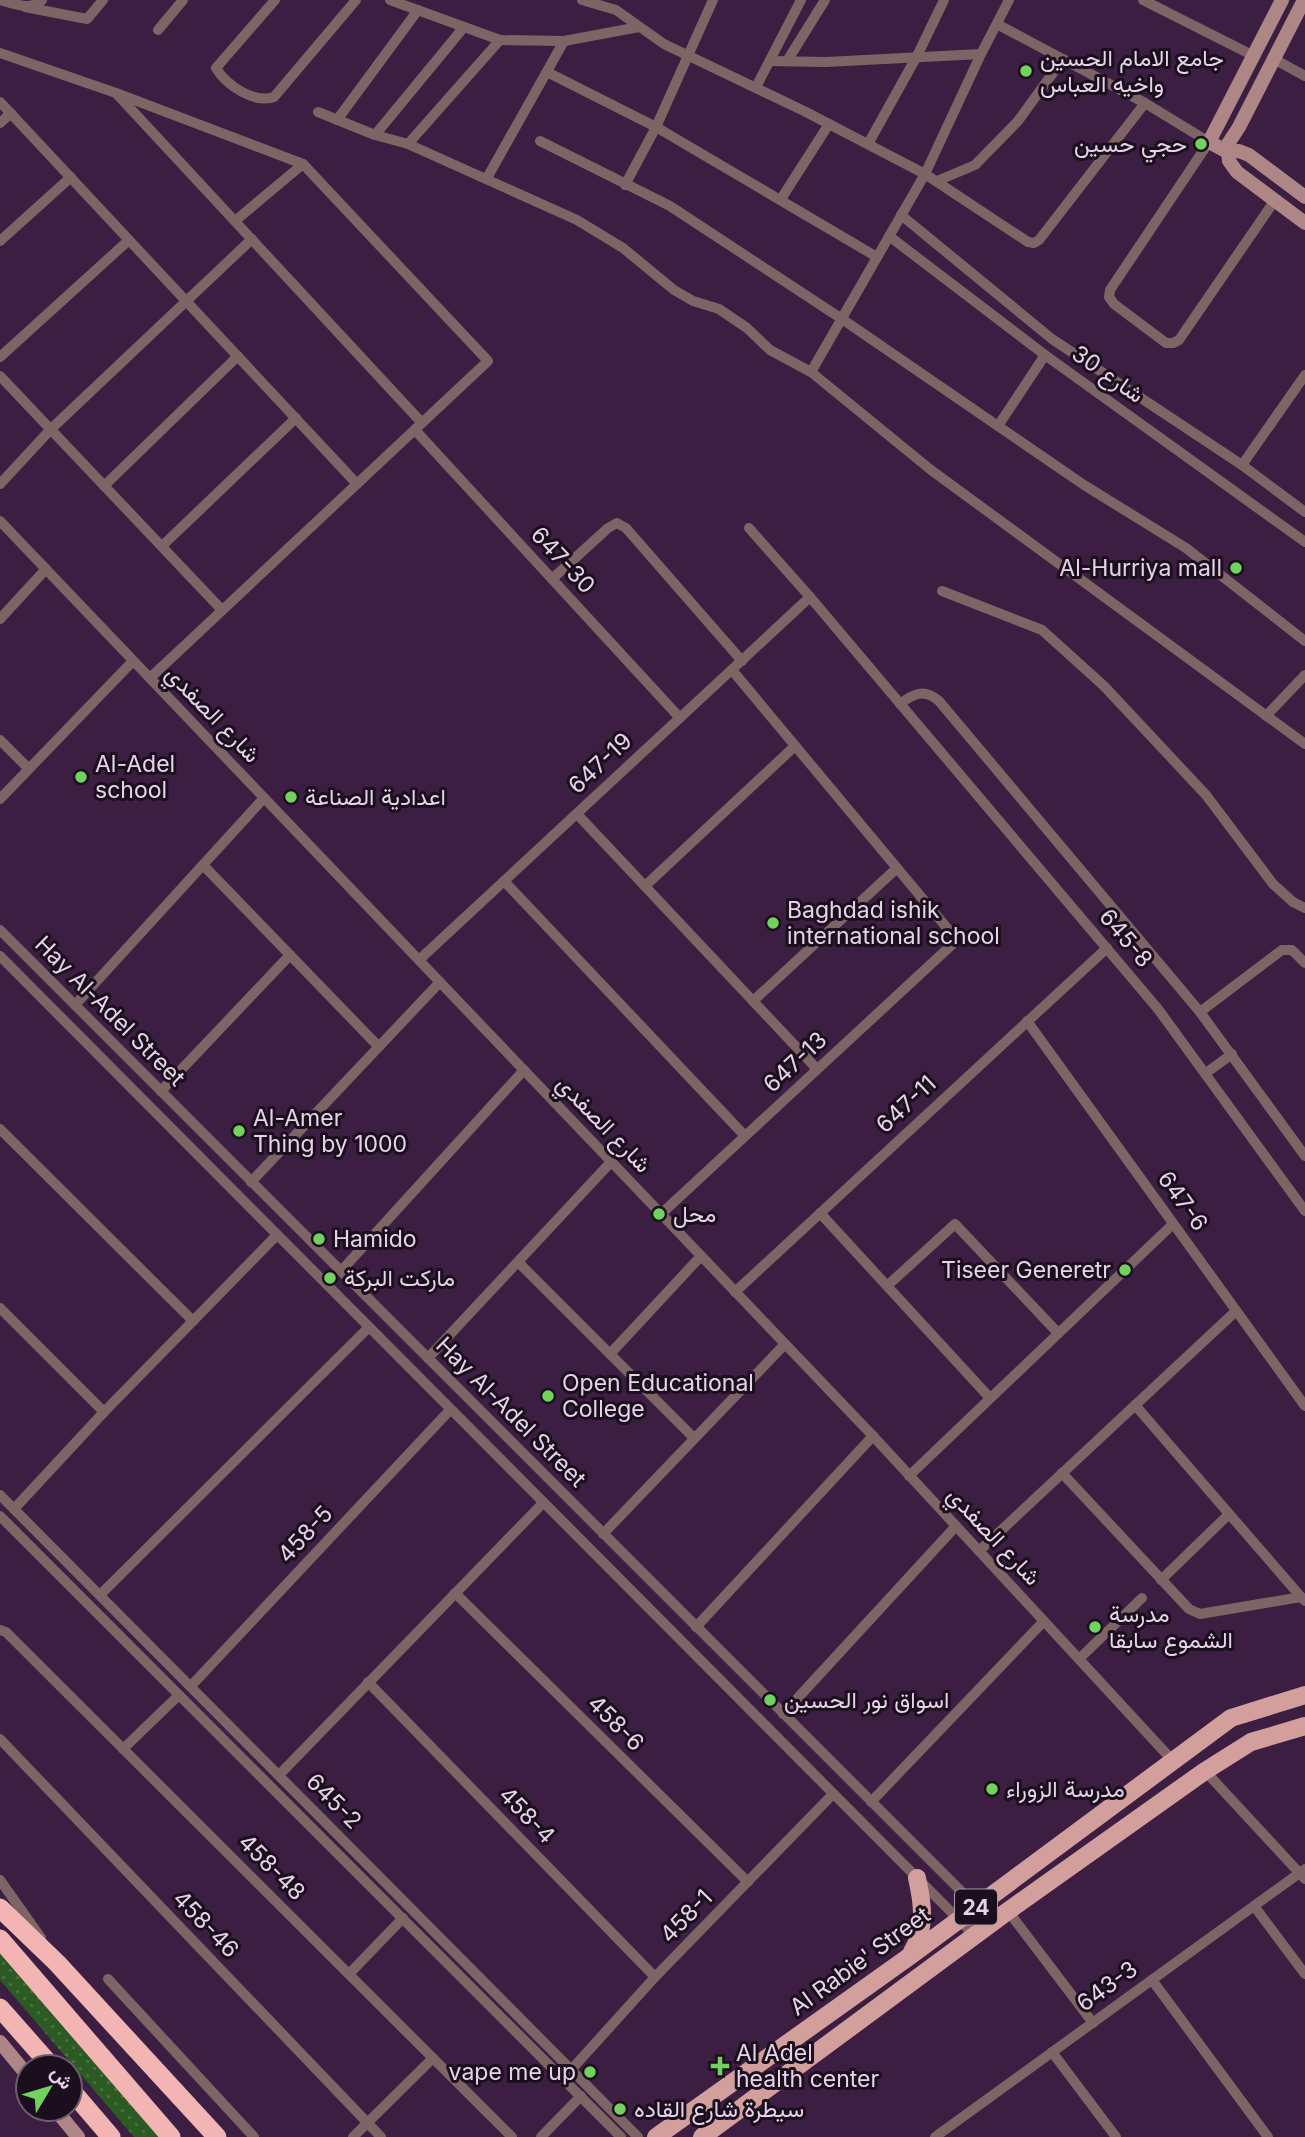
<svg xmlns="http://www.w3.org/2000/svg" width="1305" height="2137" viewBox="0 0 1305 2137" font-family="Inter,Vazirmatn,sans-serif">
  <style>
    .grass { fill: url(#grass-dots) }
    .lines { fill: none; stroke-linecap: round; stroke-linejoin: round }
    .street { stroke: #7e6565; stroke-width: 10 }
    .secondary { stroke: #ae8685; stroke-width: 14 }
    .primary { stroke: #d29f9d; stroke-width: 18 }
    .highway { stroke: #f3b5b4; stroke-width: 19 }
    .poi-dot { fill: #71d35e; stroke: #1b0e1d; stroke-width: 2.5 }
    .labels { text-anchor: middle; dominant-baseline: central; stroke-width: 6; stroke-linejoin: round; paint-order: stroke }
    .shield { fill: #1b0e1d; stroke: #a998ac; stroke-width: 2 }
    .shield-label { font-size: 21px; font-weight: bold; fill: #e6d3e9 }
    .poi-label { font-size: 23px; fill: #e6d3e9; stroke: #1b0e1d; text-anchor: start }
    .street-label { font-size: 23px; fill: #e6d3e9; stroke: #1b0e1d }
  </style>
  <defs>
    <pattern id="grass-dots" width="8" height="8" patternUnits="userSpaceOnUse" patternTransform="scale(1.75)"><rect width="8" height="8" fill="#2c5a23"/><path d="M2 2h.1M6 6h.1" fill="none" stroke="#4b7143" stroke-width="1.8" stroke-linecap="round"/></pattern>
  </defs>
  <rect width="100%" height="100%" fill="#3b1e41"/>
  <path class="grass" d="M0,1948L164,2137H134L0,1980Z"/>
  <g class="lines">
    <g class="street">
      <path d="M0,0C15,4 30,11 42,0"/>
      <path d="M275,0L216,68C226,85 254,104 274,97L356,0"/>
      <path d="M390,0L500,40L564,41L639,27"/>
      <path d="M582,0L616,10L664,44L804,111L925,174L1028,242L1034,243L1039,240L1145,103"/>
      <path d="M1143,0L1254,56"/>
      <path d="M25,7L87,19L103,0"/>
      <path d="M997,24L1145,103L1209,142L1110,290L1109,297L1114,304L1166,343H1173L1179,340L1275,200"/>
      <path d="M158,30L183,0"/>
      <path d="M0,53L116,93L303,164"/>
      <path d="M1274,59L1305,76"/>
      <path d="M771,61L826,62L981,54"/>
      <path d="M787,61L825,0"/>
      <path d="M547,72L656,127L877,257"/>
      <path d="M756,87L801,0"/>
      <path d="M116,93L422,423"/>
      <path d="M0,102L357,484"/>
      <path d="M318,112L375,135L408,144L577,220L623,248L674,290L693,301L719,309L747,328L770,350L811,372L931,470L1305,744"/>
      <path d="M337,120L418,10"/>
      <path d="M0,123L11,113"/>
      <path d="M375,135L464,27"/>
      <path d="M540,141L670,206L842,319L1084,485L1186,548L1305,641"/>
      <path d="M408,144L500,40"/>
      <path d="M868,144L917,56L944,0"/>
      <path d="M487,178L564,41"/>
      <path d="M937,181L975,165L1018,121L1063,59"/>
      <path d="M625,185L656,127L713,0"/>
      <path d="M781,199L829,124"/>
      <path d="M901,215L1052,339L1242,465L1305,512"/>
      <path d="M889,236L1045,355L1305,542"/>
      <path d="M0,241L71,177"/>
      <path d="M0,357L129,240"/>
      <path d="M811,372L925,174L981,54L1009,0"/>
      <path d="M0,376L222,610"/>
      <path d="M998,426L1045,355"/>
      <path d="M415,430L680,718"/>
      <path d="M1242,465L1305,375"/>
      <path d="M0,484L51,429L252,239"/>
      <path d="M104,486L238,356"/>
      <path d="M0,521L873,1436L1173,1761"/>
      <path d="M749,528L810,597L1158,1009L1305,1211"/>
      <path d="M162,546L296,418"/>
      <path d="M552,579L608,528L617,523L626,528L742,661"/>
      <path d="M942,591L1042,630L1104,686L1206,795L1273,884L1293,902L1305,908"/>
      <path d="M0,619L46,569"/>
      <path d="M150,678L488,361L303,164L235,221"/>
      <path d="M900,704C913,694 924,688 939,701L1200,1012L1305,1156"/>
      <path d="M1266,716L1305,675"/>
      <path d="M0,740L29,769"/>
      <path d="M0,799L133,661"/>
      <path d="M577,814L817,1069"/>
      <path d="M203,865L379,1047"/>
      <path d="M504,881L745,1136"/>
      <path d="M645,886L795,746"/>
      <path d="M0,930L993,1923"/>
      <path d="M0,956L975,1936"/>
      <path d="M419,960L810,597"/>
      <path d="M753,1001L897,868"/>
      <path d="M75,1005L264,798"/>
      <path d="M1200,1012L1282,950H1292L1305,963"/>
      <path d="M1027,1021L1305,1406"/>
      <path d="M1206,1073L1232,1054"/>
      <path d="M161,1091L290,955"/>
      <path d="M0,1129L193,1321"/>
      <path d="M251,1182L440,982"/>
      <path d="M820,1213L990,1398"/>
      <path d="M661,1214L957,940L732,670"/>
      <path d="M518,1262L694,1438"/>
      <path d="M341,1271L524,1070"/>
      <path d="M887,1286L955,1224L1058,1333"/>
      <path d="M735,1292L1107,948"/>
      <path d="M0,1308L104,1412"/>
      <path d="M610,1354L701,1256"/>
      <path d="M428,1358L611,1162"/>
      <path d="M1135,1405L1301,1597"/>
      <path d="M1062,1473L1189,1609L1200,1614L1301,1597L1305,1601"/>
      <path d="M909,1476L1173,1224"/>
      <path d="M0,1495L638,2137"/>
      <path d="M14,1509L104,1412L276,1236"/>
      <path d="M0,1516L621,2137"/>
      <path d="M603,1534L785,1344"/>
      <path d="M979,1551L1236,1311"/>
      <path d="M1161,1580L1229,1514"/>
      <path d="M455,1593L748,1882"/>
      <path d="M100,1595L368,1328"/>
      <path d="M696,1627L873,1436"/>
      <path d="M0,1630L6,1632L512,2137"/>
      <path d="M1079,1659L1142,1598"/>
      <path d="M368,1682L655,1977"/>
      <path d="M191,1686L450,1410"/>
      <path d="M783,1714L956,1526"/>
      <path d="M0,1739L381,2137"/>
      <path d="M123,1749L179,1695"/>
      <path d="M1205,1771L1305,1879"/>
      <path d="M279,1775L543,1503"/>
      <path d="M871,1802L1044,1621"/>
      <path d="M0,1880L41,1938"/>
      <path d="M1254,1906L1305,1974"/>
      <path d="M1008,1911L1093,2023"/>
      <path d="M349,1974L403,1918"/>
      <path d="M108,1979L254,2137"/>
      <path d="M1152,1980L1268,2137"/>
      <path d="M1052,2052L1116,2137"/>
      <path d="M571,2070L655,1977L833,1794"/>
      <path d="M353,2137L433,2058"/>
      <path d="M541,2137L581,2096"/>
      <path d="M935,2137L1305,1869"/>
    </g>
    <g class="secondary">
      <path d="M1282,0L1209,142L1228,152L1239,151L1249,155L1305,197"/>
      <path d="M1224,150L1239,127L1304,0"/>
      <path d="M1228,152L1229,161L1237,172L1305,223"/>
      <path d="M0,2042L28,2076"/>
      <path d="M55,2109L78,2137"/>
    </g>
    <g class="primary">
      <path d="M912,1952C926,1929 923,1904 917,1878"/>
      <path d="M656,2137L910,1956L1231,1718L1305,1695"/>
      <path d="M702,2137L1008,1911L1205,1771L1251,1742L1305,1726"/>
    </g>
    <g class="highway">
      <path d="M0,1908L57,1963L217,2137"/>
      <path d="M0,1939L171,2137"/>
      <path d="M0,2008L52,2067"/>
      <path d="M70,2089L111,2137"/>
    </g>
  </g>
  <g class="poi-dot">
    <circle cx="1026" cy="71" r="7"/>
    <circle cx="1201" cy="144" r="7"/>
    <circle cx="1236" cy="568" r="7"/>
    <circle cx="81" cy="777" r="7"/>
    <circle cx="291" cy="797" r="7"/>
    <circle cx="773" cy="923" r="7"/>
    <circle cx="239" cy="1131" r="7"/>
    <circle cx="659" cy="1214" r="7"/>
    <circle cx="319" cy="1239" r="7"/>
    <circle cx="1125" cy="1270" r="7"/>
    <circle cx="330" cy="1278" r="7"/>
    <circle cx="548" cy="1396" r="7"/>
    <circle cx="1095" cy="1627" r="7"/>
    <circle cx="770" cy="1700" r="7"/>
    <circle cx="992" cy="1789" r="7"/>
    <path d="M716.5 2055.5h7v7h7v7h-7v7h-7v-7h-7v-7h7z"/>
    <circle cx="590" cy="2072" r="7"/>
    <circle cx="620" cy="2109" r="7"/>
  </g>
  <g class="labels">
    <rect class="shield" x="955" y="1889.5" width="42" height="35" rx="5"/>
    <g class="shield-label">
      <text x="976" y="1907">24</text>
    </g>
    <g class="poi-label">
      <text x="1040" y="58">جامع الامام الحسين<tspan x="1040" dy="26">واخيه العباس</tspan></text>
      <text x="1187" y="144" text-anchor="end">حجي حسين</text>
      <text x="1222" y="568" text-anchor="end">Al-Hurriya mall</text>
      <text x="95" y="764">Al-Adel<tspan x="95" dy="26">school</tspan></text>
      <text x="305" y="797">اعدادية الصناعة</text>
      <text x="787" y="910">Baghdad ishik<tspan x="787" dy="26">international school</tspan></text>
      <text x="253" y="1118">Al-Amer<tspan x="253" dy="26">Thing by 1000</tspan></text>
      <text x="673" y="1214">محل</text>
      <text x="333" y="1239">Hamido</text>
      <text x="1111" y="1270" text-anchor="end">Tiseer Generetr</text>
      <text x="344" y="1278">ماركت البركة</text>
      <text x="562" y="1383">Open Educational<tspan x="562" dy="26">College</tspan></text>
      <text x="1109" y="1614">مدرسة<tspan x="1109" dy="26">الشموع سابقا</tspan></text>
      <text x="784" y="1700">اسواق نور الحسين</text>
      <text x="1006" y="1789">مدرسة الزوراء</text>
      <text x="736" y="2053">Al Adel<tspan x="736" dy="26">health center</tspan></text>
      <text x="576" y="2072" text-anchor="end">vape me up</text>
      <text x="634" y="2109">سيطرة شارع القاده</text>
    </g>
    <g class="street-label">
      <text transform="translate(1108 374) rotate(35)">شارع 30</text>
      <text transform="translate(563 560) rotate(47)">647-30</text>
      <text transform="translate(213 714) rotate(46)">شارع الصفدي</text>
      <text transform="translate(600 763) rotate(-43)">647-19</text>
      <text transform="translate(1126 938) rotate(50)">645-8</text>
      <text transform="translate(110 1011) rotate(45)">Hay Al-Adel Street</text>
      <text transform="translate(795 1062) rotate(-43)">647-13</text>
      <text transform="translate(906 1104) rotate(-43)">647-11</text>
      <text transform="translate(604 1124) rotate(46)">شارع الصفدي</text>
      <text transform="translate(1183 1201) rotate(54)">647-6</text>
      <text transform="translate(511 1412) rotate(45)">Hay Al-Adel Street</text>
      <text transform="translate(305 1534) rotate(-47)">458-5</text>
      <text transform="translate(994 1536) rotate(47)">شارع الصفدي</text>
      <text transform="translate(616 1723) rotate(45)">458-6</text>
      <text transform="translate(334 1801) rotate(45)">645-2</text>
      <text transform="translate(527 1815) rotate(46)">458-4</text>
      <text transform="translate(272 1867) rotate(45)">458-48</text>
      <text transform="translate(686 1916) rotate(-46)">458-1</text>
      <text transform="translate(206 1924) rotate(46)">458-46</text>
      <text transform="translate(860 1961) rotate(-36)">Al Rabie' Street</text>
      <text transform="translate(1107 1986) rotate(-36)">643-3</text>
    </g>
  </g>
  <g transform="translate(49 2088) rotate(52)"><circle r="33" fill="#1b0e1d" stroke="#6c5d6f" stroke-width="2"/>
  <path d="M0-5L12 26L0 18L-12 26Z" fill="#71d35e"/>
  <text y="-10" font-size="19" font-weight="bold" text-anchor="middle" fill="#e6d3e9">ش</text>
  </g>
</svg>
